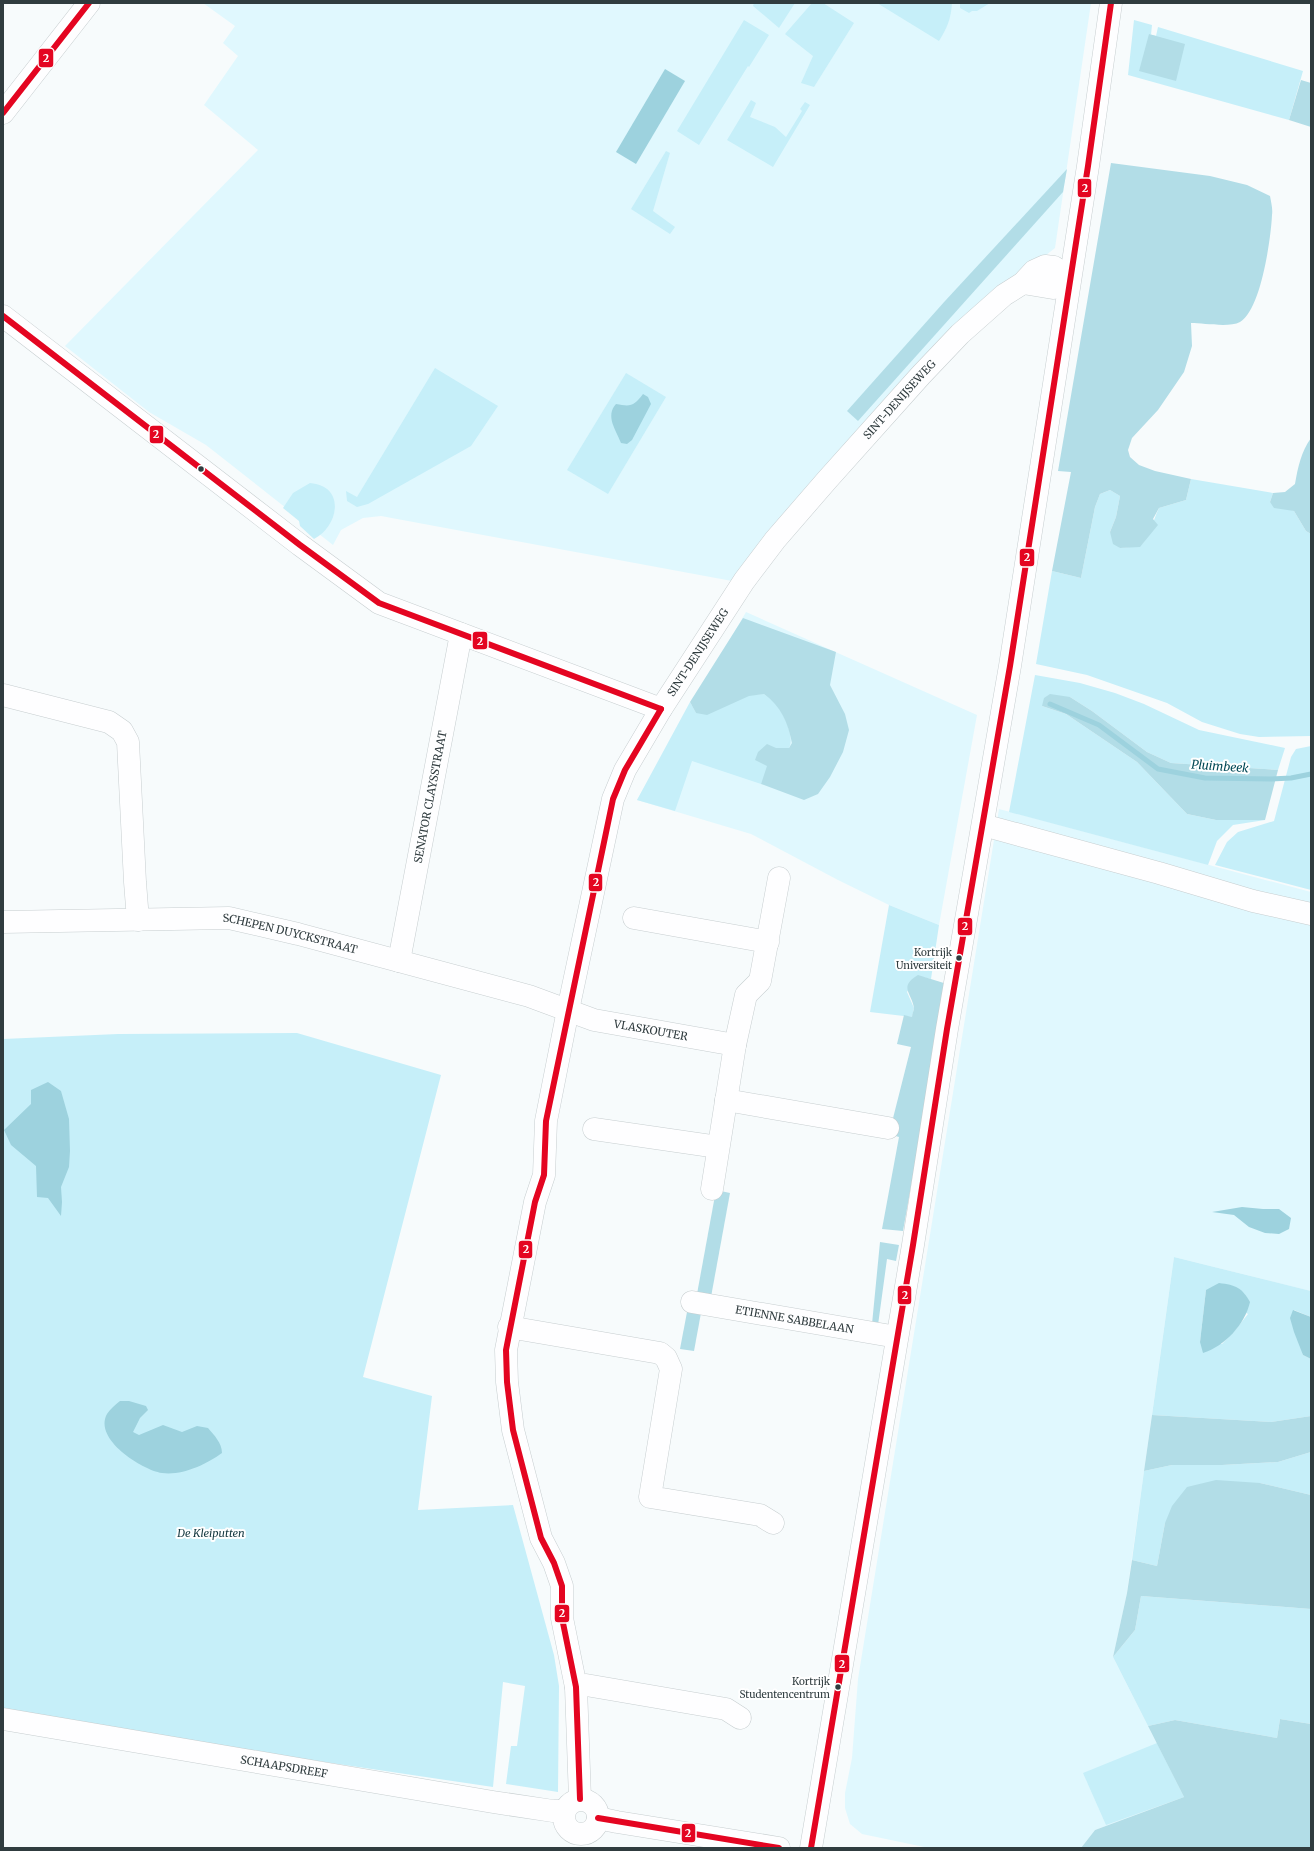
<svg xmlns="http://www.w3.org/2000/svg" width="1314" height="1851" viewBox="0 0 1314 1851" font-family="Merriweather,serif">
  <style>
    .built { fill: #e0f8fe }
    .green { fill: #c6eff9; fill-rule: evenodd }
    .forest { fill: #b2dde7 }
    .water { fill: #9dd2de }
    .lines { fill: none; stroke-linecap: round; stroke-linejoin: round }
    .stream { stroke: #9dd2de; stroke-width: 5 }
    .minor-casing { stroke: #c7ced0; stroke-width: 23 }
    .major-casing { stroke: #c7ced0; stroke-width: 23 }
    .minor { stroke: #fefeff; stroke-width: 22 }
    .major { stroke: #fefeff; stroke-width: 22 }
    .bus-1-casing { stroke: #fff; stroke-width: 9 }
    .bus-1 { stroke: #e40521; stroke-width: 6 }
    .bus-dot { fill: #303c3f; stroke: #fff; stroke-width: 1.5 }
    .labels { text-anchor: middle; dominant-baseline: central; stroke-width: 4; stroke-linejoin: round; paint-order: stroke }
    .bus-label { font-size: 10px; fill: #303c3f; stroke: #fff; text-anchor: end }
    .street-label { font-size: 11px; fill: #303c3f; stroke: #fff }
    .park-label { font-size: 11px; font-style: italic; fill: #153941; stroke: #fff }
    .water-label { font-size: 12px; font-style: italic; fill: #004855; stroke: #fff }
    .line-badge { stroke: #fff; stroke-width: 1.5 }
    .badge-label { font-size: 11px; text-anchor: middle; font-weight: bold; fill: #fff }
  </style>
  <rect width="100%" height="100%" fill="#f7fbfc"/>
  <g class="built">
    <path d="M203,3H1091L1055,248L968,317L732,581L381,516L363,518L341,530L333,545L206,445L149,412L65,346L258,150L204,105L238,56L223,43L235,26Z"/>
    <path d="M746,612L977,715L939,925L889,905L838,880L751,834L637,800Z"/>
    <path d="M999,809L1311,892V1291L1174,1257L1127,1593L1113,1657L1184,1797L1095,1830L1081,1848H929L862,1834L850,1824L845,1808V1793L852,1758L858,1679Z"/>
  </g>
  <g class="green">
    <path d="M754,3H795L779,28L753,6Z"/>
    <path d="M812,3H823L854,23L814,87L801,83L813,56L785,34Z"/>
    <path d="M877,3H952C951,19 947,28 939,41Z"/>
    <path d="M960,3H990L977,11H972L969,13L960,8Z"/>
    <path d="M744,20L769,35L749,67L748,66L699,145L677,131Z"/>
    <path d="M1134,20L1152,25L1151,35L1149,34L1185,44L1156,36L1158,27L1303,71L1289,120L1128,75Z"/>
    <path d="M751,100L756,103L750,117L775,127L786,137L802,111L800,109L805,102L810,105L773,167L727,140Z"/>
    <path d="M666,151L670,153L653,211L675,227L670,234L631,209Z"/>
    <path d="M435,368L498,406L471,446L368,504L357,507L347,501L346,491L357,497Z"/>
    <path d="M626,373L666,397L608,494L567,470Z"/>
    <path d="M1191,479L1273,493L1270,502L1294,511L1306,531L1311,534V736L1259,737L1240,734L1202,722L1167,703L1087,675L1036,664L1052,571L1081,578L1095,507L1100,494L1110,490L1120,496L1116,517L1110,532L1120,548L1140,546C1151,536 1152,522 1159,508L1186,500Z"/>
    <path d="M310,483C346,486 339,526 314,539L300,526L299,521L283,508L293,493Z"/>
    <path d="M1035,675L1080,683L1115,693L1144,704L1199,730L1285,748L1278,770L1171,763L1147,752L1092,711L1070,697L1042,706L1066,714L1137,762L1187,814L1216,820H1265L1233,825L1217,841L1208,865L1009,812Z"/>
    <path d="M764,694C767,697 772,699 774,702C783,711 795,736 789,748H776L761,784L692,761L675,811L637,800L690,702L696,713L729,704L749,695Z"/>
    <path d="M1311,746V890L1215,865L1227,842L1238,832L1274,821L1291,757L1296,749Z"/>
    <path d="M889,905L939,925L931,979L918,976L907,992L914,1008L912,1017L870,1012Z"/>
    <path d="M297,1033L441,1075L363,1377L432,1396L418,1510L513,1505L554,1655L559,1686L558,1792L506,1784L511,1746H517L525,1686L503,1682L493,1787L169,1739L3,1709V1039L118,1034Z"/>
    <path d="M1174,1257L1311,1291V1317L1294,1310L1303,1355L1311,1359V1416L1271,1422L1152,1415ZM1206,1290L1248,1314L1236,1329L1222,1344L1200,1342Z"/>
    <path d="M1311,1452V1495L1260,1483L1165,1523L1157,1566L1132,1560L1144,1471L1172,1465H1222L1278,1462Z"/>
    <path d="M1141,1596L1311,1609V1724L1280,1719L1277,1738L1175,1720L1148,1726L1113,1657L1135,1630Z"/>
    <path d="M1157,1743L1184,1797L1106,1825L1083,1773Z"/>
  </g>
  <g class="forest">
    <path d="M1149,34L1185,44L1176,81L1139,71Z"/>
    <path d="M1301,80L1311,83V127L1289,120Z"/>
    <path d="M1111,163L1210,176L1247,185L1270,196C1271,202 1273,209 1272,215C1271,238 1261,310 1240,322C1229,328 1203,323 1191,323L1192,346L1184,372L1158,410L1132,438L1128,450L1130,457L1139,465L1155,471L1191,479L1186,500L1159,508L1153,519L1158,525L1140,547L1120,548L1113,544L1110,532L1116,517L1120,496L1110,490L1100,494L1095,507L1081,578L1052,571L1071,472L1058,471Z"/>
    <path d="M1067,169L1063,192L858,421L847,411L945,301Z"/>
    <path d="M1311,438V534L1306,531L1294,511L1274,508L1270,502L1273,493L1285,492L1295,484C1298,467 1301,452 1311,438Z"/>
    <path d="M743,618L836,652L830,685L845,714L849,730L843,752L830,777L818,794L804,800L761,784L767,766L755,760L758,752L767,744L776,748H789L792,743C788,723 781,706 764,694L749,696L707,715L696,713L690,702Z"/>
    <path d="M1050,694L1070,697L1092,711L1147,752L1171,763L1278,770L1265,820H1216L1187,814L1137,762L1066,714L1042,706L1044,698Z"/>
    <path d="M918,975L947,984L903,1231L882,1229L899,1137L889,1134L911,1047L897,1044L904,1015L912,1017C912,1014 914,1010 914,1008C912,993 898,987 918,975Z"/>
    <path d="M716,1190L730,1193L711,1297L697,1294Z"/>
    <path d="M880,1242L899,1245L896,1261L887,1259L878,1325L872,1324Z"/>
    <path d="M687,1312L701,1313L694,1351L680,1349Z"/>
    <path d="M1152,1415L1271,1422L1311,1416V1452L1278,1462L1222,1465H1172L1144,1471Z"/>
    <path d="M1216,1480L1260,1483L1311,1495V1609L1141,1596L1135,1630L1113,1657L1127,1593L1132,1560L1157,1566L1165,1523L1172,1506L1187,1487Z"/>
    <path d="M1280,1719L1311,1724V1848H1081L1095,1830L1184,1797L1148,1726L1175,1720L1277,1738Z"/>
  </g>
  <g class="water">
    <path d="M665,69L685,81L636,164L616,152Z"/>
    <path d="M643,394L648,397L651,404L632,440L627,444L621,443C616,430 605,416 616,404C631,407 634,406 643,394Z"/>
    <path d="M48,1082L61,1091L69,1119L70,1151L69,1167L61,1187L62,1202L61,1216L48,1198L37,1197L36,1166L11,1145L4,1130L31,1104V1090Z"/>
    <path d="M1242,1207L1263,1209H1279L1291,1218L1289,1229L1279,1234L1265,1233L1249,1227L1234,1215L1212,1212Z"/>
    <path d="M1219,1283C1236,1285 1242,1288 1250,1302C1245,1324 1225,1346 1203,1353L1200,1342L1206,1290Z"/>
    <path d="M1293,1310L1311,1317V1359L1303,1355L1294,1332L1290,1318Z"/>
    <path d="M120,1401H129L146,1406L148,1410L140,1418L133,1432L139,1435L163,1425L182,1432L197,1426L208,1428C214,1435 222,1443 222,1453C207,1464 182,1476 162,1473C142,1470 93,1439 107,1414C110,1409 115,1405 120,1401Z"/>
  </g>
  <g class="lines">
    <path class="stream" d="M1050,704L1099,725L1158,769L1205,778L1271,779L1291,778L1311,774"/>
    <g class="minor-casing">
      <g id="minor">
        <path d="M1023,283L1053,288L1070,278"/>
        <path d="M3,316L300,545L379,603L661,709"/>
        <path d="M3,695L109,722L122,731L128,742L135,882L138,920"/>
        <path d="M983,825L1159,873L1253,901L1311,914"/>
        <path d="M634,918L768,942"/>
        <path id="s1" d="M3,922L229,918L298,934L529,996L594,1020L735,1045"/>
        <path id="s2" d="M399,961L461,634"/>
        <path d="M726,1100L888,1128"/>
        <path d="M594,1129L718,1147"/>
        <path d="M712,1189L735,1045L746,995L760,981L779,878"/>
        <path id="s3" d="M692,1302L897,1337"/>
        <path d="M509,1327L660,1353L666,1358L671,1369L650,1497L760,1515L773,1523"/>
        <path d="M576,1687L586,1685L726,1709L740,1718"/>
        <path id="s4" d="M3,1719L493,1802L553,1811H564"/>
        <path id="s5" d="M580,1799L576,1687L562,1618V1586L554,1563L541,1538L513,1430L507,1382L506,1350L535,1202L544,1175L546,1121L568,1010L613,799L625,770L661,709L744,581L775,540L827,480L921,375L960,334L1004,295L1023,283L1034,271L1045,266L1054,267L1070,278"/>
        <circle cx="581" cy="1817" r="17"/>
        <path d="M598,1818L617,1822L779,1848"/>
        <path d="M811,1848L913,1245L947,1029L1010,666L1088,166L1111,3"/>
      </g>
    </g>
    <g class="major-casing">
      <path id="major" d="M3,113L89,3"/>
    </g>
    <use href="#minor" class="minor"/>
    <use href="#major" class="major"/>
    <g class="bus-1-casing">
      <g id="bus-1">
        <path d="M3,113L89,3"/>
        <path d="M3,316L300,545L379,603L661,709"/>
        <path d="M580,1799L576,1687L562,1618V1586L554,1563L541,1538L513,1430L507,1382L506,1350L535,1202L544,1175L546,1121L613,799L625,770L661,709"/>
        <path d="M598,1818L779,1848"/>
        <path d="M811,1848L913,1245L947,1029L1010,666L1088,166L1111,3"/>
      </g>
    </g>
    <use href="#bus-1" class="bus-1"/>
  </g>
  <g class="bus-dot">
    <circle cx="201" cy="469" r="3.5"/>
    <circle cx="959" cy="958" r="3.5"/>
    <circle cx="838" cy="1687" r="3.5"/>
  </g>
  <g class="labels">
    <g class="bus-label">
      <text x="952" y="952">Kortrijk<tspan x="952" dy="13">Universiteit</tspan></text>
      <text x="830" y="1681">Kortrijk<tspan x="830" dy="13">Studentencentrum</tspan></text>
    </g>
    <g class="street-label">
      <text stroke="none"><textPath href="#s5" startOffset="1515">SINT-DENIJSEWEG</textPath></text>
      <text stroke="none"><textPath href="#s5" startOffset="1191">SINT-DENIJSEWEG</textPath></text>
      <text stroke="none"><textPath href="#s2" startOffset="167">SENATOR CLAYSSTRAAT</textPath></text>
      <text stroke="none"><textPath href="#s1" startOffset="289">SCHEPEN DUYCKSTRAAT</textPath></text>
      <text stroke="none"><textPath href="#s1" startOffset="663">VLASKOUTER</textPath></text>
      <text stroke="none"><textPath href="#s3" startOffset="104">ETIENNE SABBELAAN</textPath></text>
      <text stroke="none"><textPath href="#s4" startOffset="285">SCHAAPSDREEF</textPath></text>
    </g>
    <g class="park-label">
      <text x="211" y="1533">De Kleiputten</text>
    </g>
    <g class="water-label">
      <text transform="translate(1220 766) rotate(4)">Pluimbeek</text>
    </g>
  </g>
  <g class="line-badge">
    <rect x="38" y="48" width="16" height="20" rx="4" fill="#e40521"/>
    <rect x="1077" y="178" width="15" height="20" rx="4" fill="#e40521"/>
    <rect x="149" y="425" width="15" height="19" rx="4" fill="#e40521"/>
    <rect x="1019" y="548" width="16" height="19" rx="4" fill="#e40521"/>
    <rect x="472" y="631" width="16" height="19" rx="4" fill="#e40521"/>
    <rect x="588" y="873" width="15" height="19" rx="4" fill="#e40521"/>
    <rect x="957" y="917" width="16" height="19" rx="4" fill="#e40521"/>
    <rect x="518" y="1240" width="15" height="19" rx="4" fill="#e40521"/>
    <rect x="897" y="1285" width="15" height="20" rx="4" fill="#e40521"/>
    <rect x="554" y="1604" width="16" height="19" rx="4" fill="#e40521"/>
    <rect x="834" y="1654" width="16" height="19" rx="4" fill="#e40521"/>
    <rect x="681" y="1823" width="15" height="20" rx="4" fill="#e40521"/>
  </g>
  <g class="badge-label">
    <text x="46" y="62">2</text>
    <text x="1085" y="192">2</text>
    <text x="156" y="438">2</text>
    <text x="1027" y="561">2</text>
    <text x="480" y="645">2</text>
    <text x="596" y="886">2</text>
    <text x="965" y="930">2</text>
    <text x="526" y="1253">2</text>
    <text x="905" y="1299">2</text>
    <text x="562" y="1617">2</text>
    <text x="842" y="1668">2</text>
    <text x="688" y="1837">2</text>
  </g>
  <rect width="1314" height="1851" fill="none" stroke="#303c3f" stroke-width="8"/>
</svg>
